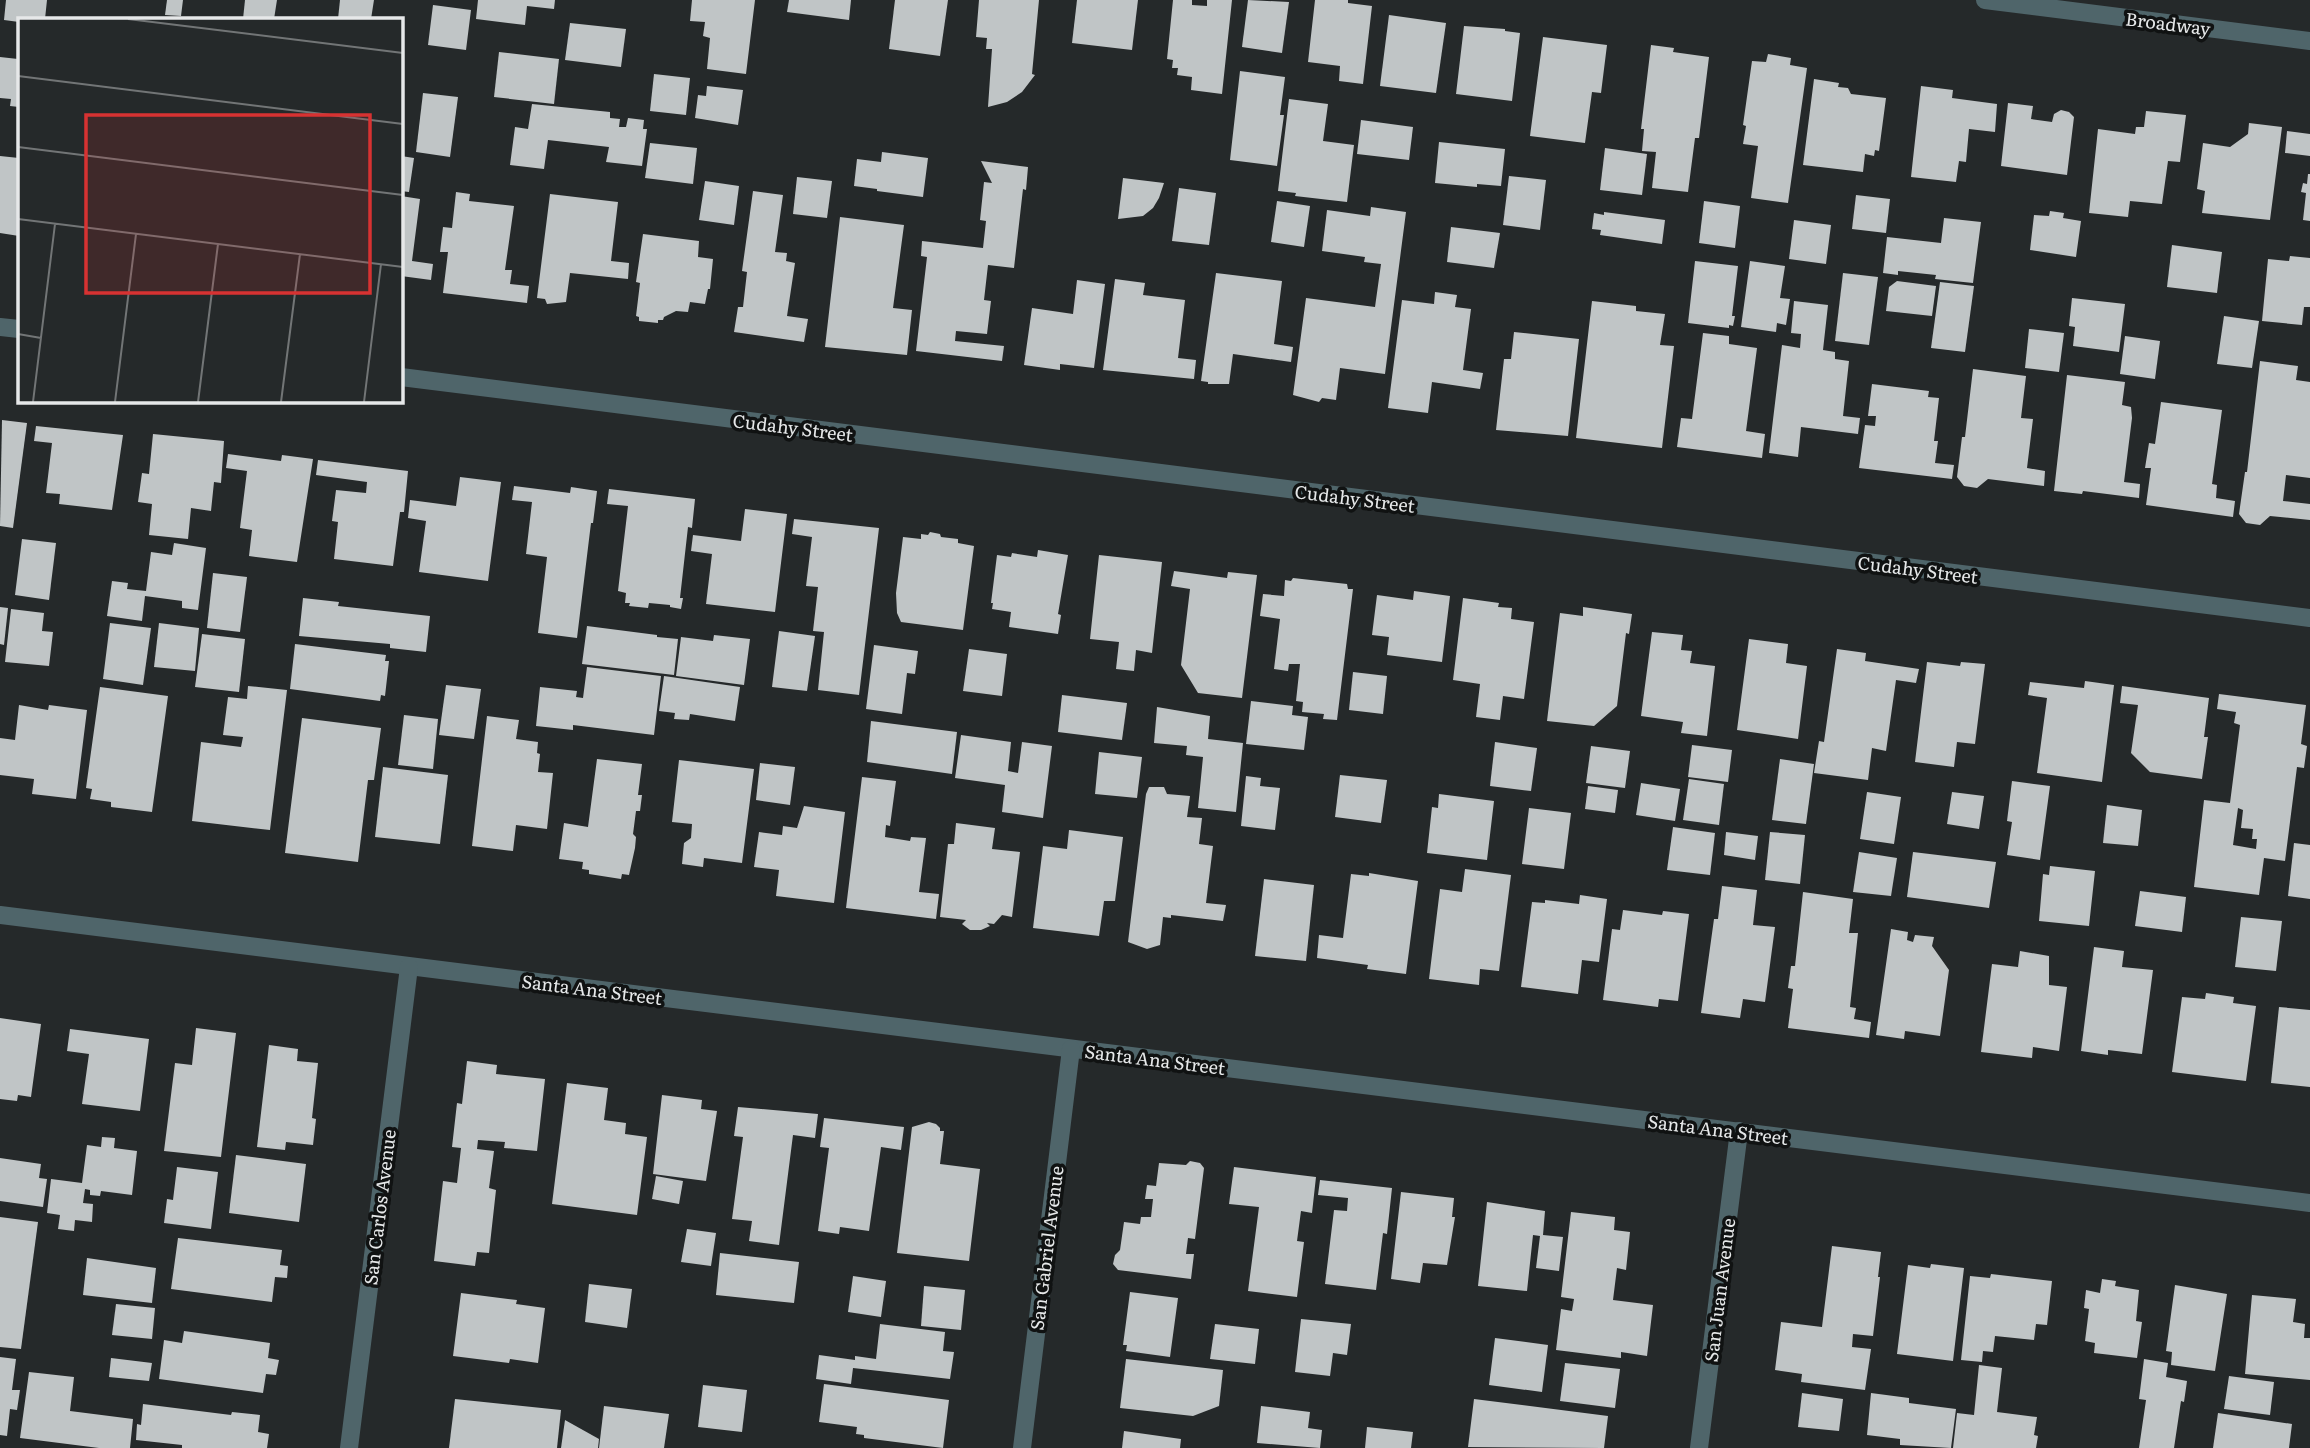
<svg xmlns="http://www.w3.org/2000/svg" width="2310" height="1448" viewBox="0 0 2310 1448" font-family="Literata,serif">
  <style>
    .building { fill: #c0c5c6; fill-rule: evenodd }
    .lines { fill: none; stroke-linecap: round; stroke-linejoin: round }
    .minor { stroke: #4f656a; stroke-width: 18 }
    .labels { text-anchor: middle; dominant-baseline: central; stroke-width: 7; stroke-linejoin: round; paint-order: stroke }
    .street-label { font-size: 18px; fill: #e6e8e9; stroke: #101212 }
    .inset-road { fill: none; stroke: #727576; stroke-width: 2 }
    .view { fill: #d73232; fill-opacity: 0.15; stroke: #d73232; stroke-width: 3.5 }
    .inset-edge { fill: none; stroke: #e6e8e9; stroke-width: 3.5 }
  </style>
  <rect width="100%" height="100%" fill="#25292a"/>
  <g class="building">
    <path d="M6,0H47L45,19H19V22L4,20Z"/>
    <path d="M167,0H183L181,16L165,15Z"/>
    <path d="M245,0H277L274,19H243Z"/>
    <path d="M340,0H374L371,19H338Z"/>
    <path d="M478,0H555L554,9L527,6L525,25L476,19Z"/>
    <path d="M692,0H755L746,74L707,69L710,38L703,36L705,22L690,21Z"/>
    <path d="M789,0H851L849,20L787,12Z"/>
    <path d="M895,0H948L940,56L889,49Z"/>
    <path d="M979,0H1039L1032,74L1035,75L1022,92L1007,102L988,107L992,49H986L987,38L976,37Z"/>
    <path d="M1077,0H1138L1132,50L1072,43Z"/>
    <path d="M1173,0H1192V5L1207,6V0H1232L1222,94L1191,90L1192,77L1177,75L1178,68H1172L1173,60L1167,59Z"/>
    <path d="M1248,0L1289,2L1282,53L1242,47Z"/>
    <path d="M1315,0H1348V3L1372,6L1363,84L1339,81L1340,66L1308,62Z"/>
    <path d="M433,5L471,10L466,50L428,45Z"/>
    <path d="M1389,15L1446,23L1436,93L1380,86Z"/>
    <path d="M570,23L626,29L621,67L565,60Z"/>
    <path d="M1464,26L1505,29V31L1520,33L1512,101L1456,94Z"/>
    <path d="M1543,37L1607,45L1601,93L1592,92L1585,143L1530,136Z"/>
    <path d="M1651,45L1674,48L1673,52L1709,57L1699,138H1695L1688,192L1652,188L1656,152L1642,151L1644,129H1641Z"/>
    <path d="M499,52L559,59L554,104L494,97Z"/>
    <path d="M1768,54L1791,58L1790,65L1807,68L1788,203L1751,198L1758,146L1743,144L1746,126L1743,125L1752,61L1766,62Z"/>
    <path d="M0,57L18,59L19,107L10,106L11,99L0,98Z"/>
    <path d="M1240,71L1285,77L1280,115H1284L1277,166L1230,160Z"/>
    <path d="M654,74L690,78L686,115L650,111Z"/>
    <path d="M1814,79L1839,83L1838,87L1848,88L1851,94L1886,98L1879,151L1875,150L1874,156L1865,154L1863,172L1803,165Z"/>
    <path d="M707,86L743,90L738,125L695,118L698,95L706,96Z"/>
    <path d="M1921,86L1953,90L1952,98L1997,104L1995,132L1969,129L1966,162L1959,161L1956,182L1911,177Z"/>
    <path d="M423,93L458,97L450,157L416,152Z"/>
    <path d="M1289,99L1328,104L1323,141L1354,145L1347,202L1295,196L1296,193L1278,191Z"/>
    <path d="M2008,103L2033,106L2031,119L2052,122L2054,114L2061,110L2069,112L2074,117L2067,175L2001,166Z"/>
    <path d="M532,104L610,112V118L620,119L619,127H626L628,118L644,120L643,129H647L642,166L606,162L609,147L548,140L544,169L510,165L515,127L528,129Z"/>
    <path d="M2146,111L2186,115L2180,162L2168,161L2162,204L2130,201L2128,217L2089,213L2098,129L2135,134L2136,127H2144Z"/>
    <path d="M1361,120L1413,127L1409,160L1357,154Z"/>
    <path d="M2249,123L2282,127L2270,220L2202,213L2205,191L2197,189L2203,143L2230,147L2248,134Z"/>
    <path d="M2287,131L2310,134V156L2285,153Z"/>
    <path d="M1439,142L1505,149L1501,186L1477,184V187L1435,183Z"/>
    <path d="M650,143L697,148L693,184L645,178Z"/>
    <path d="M1605,148L1647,154L1642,195L1600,190Z"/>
    <path d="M882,152L928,158L923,197L877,191V189L854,186L857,159L881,162Z"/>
    <path d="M0,156L19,158V236L0,233Z"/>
    <path d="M401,156L414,158L409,192L401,191Z"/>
    <path d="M981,161L1028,167L1026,190L1023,189L1014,268L988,265L984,300L991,301L987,334L956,331L955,341L1004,346L1002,361L916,351L927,257L921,256L922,241L983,248L986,221L980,220L984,182L992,183Z"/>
    <path d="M2308,174H2310V221L2303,220L2306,193L2301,192L2303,183L2307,184Z"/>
    <path d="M1509,176L1546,180L1540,230L1503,225Z"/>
    <path d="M797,177L832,181L827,218L793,214Z"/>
    <path d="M1123,178L1164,183L1159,198L1153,208L1143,216L1118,219Z"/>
    <path d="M705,181L739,186L734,225L699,220Z"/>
    <path d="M1179,188L1216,193L1209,245L1172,241Z"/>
    <path d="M753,191L783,195L775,252L787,253L786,261L795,263L787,316L808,319L804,342L734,332L738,307H743L747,272L742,271Z"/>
    <path d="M456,192L470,194L469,201L514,206L505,270H512L510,284L529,286L527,303L443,293L448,252H440L443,227L452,228Z"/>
    <path d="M550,194L618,202L611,261L629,263L628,279L570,273L566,302L547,304L545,299L537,298Z"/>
    <path d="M1856,195L1890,199L1886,233L1852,229Z"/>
    <path d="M401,196L420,199L412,261L433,264L431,280L401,276Z"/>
    <path d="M1277,201L1310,206L1304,247L1271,242Z"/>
    <path d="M1704,201L1740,206L1735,248L1699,243Z"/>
    <path d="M1371,207L1406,212L1385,374L1340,368L1336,400L1322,398L1319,402L1293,395L1306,298L1375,307L1381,264L1364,262L1365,257L1322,251L1327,210L1370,216Z"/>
    <path d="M2050,211L2064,213L2063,218L2081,221L2076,257L2030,250L2034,215L2049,216Z"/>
    <path d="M1604,212L1665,220L1662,244L1600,235L1601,230L1592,229L1594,213L1604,215Z"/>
    <path d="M840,217L904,225L893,308L912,310L907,355L825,347Z"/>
    <path d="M1944,218L1981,222L1973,283L1935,279L1936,275L1898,271V275L1883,273L1887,237L1941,243Z"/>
    <path d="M1794,220L1831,225L1826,264L1789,259Z"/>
    <path d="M1451,227L1500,233L1494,268L1447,262Z"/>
    <path d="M643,234L699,241L698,257L713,259L710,289H708L705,304L690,302L688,312L676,311L664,317L663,320H658V323L639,321V317L636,316L640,283L636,282Z"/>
    <path d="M2172,245L2222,252L2217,293L2167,287Z"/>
    <path d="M2290,256L2310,258V307H2304L2302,325L2262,321L2268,259L2289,261Z"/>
    <path d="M1695,261L1738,266L1732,316H1735L1733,326L1729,325V328L1688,323Z"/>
    <path d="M1750,261L1785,266L1780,298L1790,299L1786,325L1777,323L1776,332L1741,327Z"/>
    <path d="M1216,273L1282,281L1274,344L1293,347L1291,362L1233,354L1229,384H1208V382L1201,381Z"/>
    <path d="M1843,273L1878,277L1869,345L1835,341Z"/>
    <path d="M1115,279L1145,283L1143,295L1185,300L1178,358L1196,360L1194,379L1103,370Z"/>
    <path d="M1077,280L1105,284L1094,368L1060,364V370L1024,365L1032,308L1073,314Z"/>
    <path d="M1897,281L1936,286L1932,316L1886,311L1889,287Z"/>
    <path d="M1940,282L1974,286L1965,352L1931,348Z"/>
    <path d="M1435,292L1457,295L1455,307L1471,309L1463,370L1483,373L1480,389L1432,382L1428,413L1388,408L1402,300L1434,304Z"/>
    <path d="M2072,298L2125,304L2119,352L2073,346L2075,327L2069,326Z"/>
    <path d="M1592,301L1636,306V311L1665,314L1660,345L1674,346L1662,448L1576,438Z"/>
    <path d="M1794,301L1828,305L1823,350L1835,352V359L1849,361L1843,416L1860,418L1858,434L1801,427L1798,457L1769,453L1782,345L1800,348L1801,334L1791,333Z"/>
    <path d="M2224,316L2259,321L2252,368L2217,364Z"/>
    <path d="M2029,329L2064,333L2059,372L2025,368Z"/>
    <path d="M1514,332L1579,339L1568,436L1496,430L1504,359H1511Z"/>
    <path d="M1703,333L1729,336V344L1757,348L1746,431L1765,434L1762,458L1677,447L1681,418L1692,419Z"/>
    <path d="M2125,336L2160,341L2155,379L2120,374Z"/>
    <path d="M2260,361L2298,366L2296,380L2310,382V478L2286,475L2283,501L2310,504V520L2270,516L2260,525L2246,523L2239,514L2245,472H2247Z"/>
    <path d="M1973,369L2026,376L2021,418L2033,419L2027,468L2045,471L2044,486L1988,479L1977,488L1964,486L1957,477L1962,437H1965Z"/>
    <path d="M2067,375L2125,382L2122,405L2131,407L2132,418L2124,482L2140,484L2139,498L2083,491L2082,494L2054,491Z"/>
    <path d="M1872,384L1929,391L1928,397L1939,398L1934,441H1938L1935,463L1954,465L1952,479L1859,468L1865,425L1875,426L1876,416H1868Z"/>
    <path d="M2161,402L2222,410L2212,484L2217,485L2216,498L2235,501L2233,517L2146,505L2151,468H2145L2149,443L2155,444Z"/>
    <path d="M2,420L27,423L13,528L0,526Z"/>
    <path d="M36,426L123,435L112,510L59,504L60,494L46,493L52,443L34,441Z"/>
    <path d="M153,434L224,441L221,483L214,482L211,511L191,508L188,539L149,535L152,504L138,502L142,473L149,474Z"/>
    <path d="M228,454L281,461L282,455L313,459L297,562L249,556L252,530L240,528L247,471L226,468Z"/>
    <path d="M318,460L408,471L404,512H400L393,566L334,559L338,522L332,521L336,490L366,493L367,482L316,475Z"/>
    <path d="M460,477L501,482L488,581L419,572L426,521L408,518L410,500L456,506Z"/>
    <path d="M514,486L570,493L571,487L597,491L593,523H591L577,638L538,633L547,557L526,554L532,502L512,500Z"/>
    <path d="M609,489L695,499L692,528L688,527L680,598H683L681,609L670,607V605L649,603L648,608L629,606L630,603H625L626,593L618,591L628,506L607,504Z"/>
    <path d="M745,509L787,514L775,612L706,604L712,554L691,551L693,535L741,541Z"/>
    <path d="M794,519L879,528L859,695L818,690L824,632L813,631L818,587L806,586L812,537L792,534Z"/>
    <path d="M930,532L940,534L941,537L958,539V543L974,546L963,630L901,622L897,613L896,593L903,537L921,539V534L928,535Z"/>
    <path d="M22,539L56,543L49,600L15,595Z"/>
    <path d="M174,543L206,548L198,610L182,608V601L145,596L142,621L107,616L112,581L128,583L127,589L146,591L151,552L172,555Z"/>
    <path d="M1038,550L1068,555L1058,614L1061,615L1058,634L1009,627L1011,612L992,609L993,603H991L997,555L1011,557L1012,553L1037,557Z"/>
    <path d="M1099,555L1162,562L1152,653L1136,650L1134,671L1116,669L1119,642L1090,639Z"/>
    <path d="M1174,571L1227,578L1228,572L1257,575L1242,698L1198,693L1181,665L1190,589L1171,586Z"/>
    <path d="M213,573L247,577L240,632L207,628Z"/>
    <path d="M1293,578L1347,584L1348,589H1353L1337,720L1323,719L1324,714L1302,712L1303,702L1296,701L1300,664H1289L1288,671L1274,669L1280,619L1260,616L1263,594L1284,596L1285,580L1291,581Z"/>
    <path d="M1414,591L1450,596L1442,662L1387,655L1389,637L1372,635L1377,595L1413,600Z"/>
    <path d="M303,598L339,602L338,606L430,616L426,652L390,648V644L299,636Z"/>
    <path d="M1463,598L1499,603L1498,607L1512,608L1511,619L1534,622L1524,699L1503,696L1500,720L1476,717L1480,684L1453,680Z"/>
    <path d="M0,607L8,608L4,645L0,644Z"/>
    <path d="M1583,607L1632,614L1629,634L1626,633L1617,706L1594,726L1547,721L1560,613L1583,616Z"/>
    <path d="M11,609L44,613L42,631L53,632L49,666L5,662Z"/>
    <path d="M110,623L151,628L143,685L103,679Z"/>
    <path d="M159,623L199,628L195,671L154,667Z"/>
    <path d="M587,626L657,635V637L678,639L674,675L582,664Z"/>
    <path d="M779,631L815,636L807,691L772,687Z"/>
    <path d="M1652,632L1683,635L1681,650L1692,651L1690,663L1715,666L1707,736L1681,733L1683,722L1641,716Z"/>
    <path d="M202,634L245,639L239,692L195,687Z"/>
    <path d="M714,635L750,639L744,685L676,676L681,637L713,641Z"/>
    <path d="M1749,639L1788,644L1786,663L1807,666L1798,739L1737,730Z"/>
    <path d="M295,644L386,655L385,661H389L385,696L381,695L380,701L290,689Z"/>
    <path d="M874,645L918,651L915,674L907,673L902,714L866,709Z"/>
    <path d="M969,649L1007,654L1002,696L963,691Z"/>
    <path d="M1837,649L1866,653L1865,661L1919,669L1916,683L1896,680L1886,751L1872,748L1868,780L1814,773L1819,741L1824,742Z"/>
    <path d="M1927,662L1960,666L1961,662L1985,664L1975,744L1957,742L1954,767L1915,762Z"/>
    <path d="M587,667L661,676L654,735L573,725V730L536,726L540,687L577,691L576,697L583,698Z"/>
    <path d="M1353,672L1387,676L1383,714L1349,710Z"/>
    <path d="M664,676L740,687L735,721L690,714L689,720L674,719L675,713L659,711Z"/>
    <path d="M2085,681L2114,685L2102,782L2037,773L2047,698L2028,695L2030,682L2084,688Z"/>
    <path d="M446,685L481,689L474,739L439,735Z"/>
    <path d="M248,686L287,690L270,830L192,821L201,742L241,747L243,737L223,735L228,697L247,699Z"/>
    <path d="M2122,686L2209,698L2204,737H2208L2202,779L2150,772L2131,753L2138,705L2120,703Z"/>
    <path d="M100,687L168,696L152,812L111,807V802L90,799L92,789L86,788Z"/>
    <path d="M2219,694L2306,705L2301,744L2307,746L2304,768L2297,767L2285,861L2264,858L2259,895L2194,887L2204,800L2230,803L2240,725L2234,723L2236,712L2217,709ZM2238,808L2243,810L2241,828L2253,829L2252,839H2257L2256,849L2233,845Z"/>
    <path d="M1062,695L1127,703L1122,740L1058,732Z"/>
    <path d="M1251,701L1293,706L1292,715L1308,717L1304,750L1246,744Z"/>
    <path d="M19,705L48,710L49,705L87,710L76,799L32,794L34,779L0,775V738L15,740Z"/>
    <path d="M1157,707L1210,716L1208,739L1243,743L1236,812L1198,808L1203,757L1186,755L1187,746L1154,743Z"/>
    <path d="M404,715L438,719L433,769L398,765Z"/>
    <path d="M487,716L519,720L516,739L538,742L537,753L540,754L538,772L553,773L547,829L516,825L513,851L472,846Z"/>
    <path d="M302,718L381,728L374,780H368L358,862L285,853Z"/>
    <path d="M871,721L957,732L952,774L867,762Z"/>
    <path d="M961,735L1011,742L1008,771L1018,773L1022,742L1052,746L1043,818L1002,812L1005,785L955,778Z"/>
    <path d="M1495,742L1537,748L1531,791L1490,786Z"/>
    <path d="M1692,745L1732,750L1728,782L1688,777Z"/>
    <path d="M1591,746L1630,751L1625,788L1586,783Z"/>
    <path d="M1099,752L1142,757L1137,798L1095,794Z"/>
    <path d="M597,759L642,764L638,795H642L640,811H636L633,834L636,837L635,848L629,875L622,874L621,879L589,874V870L582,869L583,862L559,859L564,823L588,827Z"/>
    <path d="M1780,759L1814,764L1806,824L1772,820Z"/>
    <path d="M679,760L754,769L742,863L704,858L703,867L682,864L684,843L691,838L692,824L672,822Z"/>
    <path d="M760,763L795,767L790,805L756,800Z"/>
    <path d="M383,767L448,775L440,844L375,837Z"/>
    <path d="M1340,775L1387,780L1381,823L1335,817Z"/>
    <path d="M1246,776L1261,778L1260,786L1280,788L1275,830L1241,826Z"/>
    <path d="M862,777L896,781L890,826L886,825L885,837L910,841L911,837L926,838L919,892L939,894L936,919L846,908Z"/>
    <path d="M1689,779L1724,784L1719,825L1683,820Z"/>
    <path d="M2012,781L2050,786L2040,860L2007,855L2012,822L2007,821Z"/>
    <path d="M1641,783L1680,789L1675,821L1636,815Z"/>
    <path d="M1588,786L1618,790L1615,813L1585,809Z"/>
    <path d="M1149,787H1164L1167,794L1190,796L1187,817L1202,818L1199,844L1213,846L1206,903L1226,905L1223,921L1171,915V918L1163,917L1160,945L1147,949L1128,942L1146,794Z"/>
    <path d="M1867,792L1901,797L1894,844L1860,839Z"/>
    <path d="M1952,792L1984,796L1979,829L1947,824Z"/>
    <path d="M1439,794L1494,801L1487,860L1427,853L1432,807L1438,808Z"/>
    <path d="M2107,805L2142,810L2138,846L2103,843Z"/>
    <path d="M804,806L845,812L834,903L776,896L779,870L754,867L759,832L782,835L783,826L797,828Z"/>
    <path d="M1529,808L1571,813L1564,869L1522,864Z"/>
    <path d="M956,823L995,828L992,849L1020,852L1012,917L1002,915L994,924L987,923L990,926L981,930H970L962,924L966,920L940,917L948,844H954Z"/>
    <path d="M1673,827L1715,833L1710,875L1667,870Z"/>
    <path d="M1069,830L1123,837L1115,901H1104L1099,936L1033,928L1043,846L1067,849Z"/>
    <path d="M1726,832L1758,836L1755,860L1724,855Z"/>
    <path d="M1770,832L1805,835L1800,884L1765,880Z"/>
    <path d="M2294,843L2310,845V899L2288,896Z"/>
    <path d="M1859,852L1897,858L1891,896L1853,892Z"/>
    <path d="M1913,852L1996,862L1989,908L1907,897Z"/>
    <path d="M2050,866L2095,871L2089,926L2039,921L2043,874L2049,875Z"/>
    <path d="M1465,869L1511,875L1499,971L1480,969L1479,985L1429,979L1440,889L1462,892Z"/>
    <path d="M1369,873L1418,881L1406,974L1367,969L1368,965L1317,958L1319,935L1343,938L1351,874L1369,876Z"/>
    <path d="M1264,879L1314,885L1306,961L1255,956Z"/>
    <path d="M1722,886L1757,890L1753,925L1775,927L1765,1002L1743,999L1740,1018L1701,1013L1714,919H1718Z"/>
    <path d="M2140,891L2186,897L2182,932L2135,926Z"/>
    <path d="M1803,892L1853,899L1849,933H1858L1850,1007L1856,1008L1854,1019L1871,1022L1869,1038L1788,1028L1793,989L1788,988L1791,966H1795Z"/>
    <path d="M1580,895L1607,899L1599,962L1582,960L1578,994L1521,987L1532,902L1545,903V900L1579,904Z"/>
    <path d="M1623,910L1662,915L1663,911L1689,914L1678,1001L1659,999L1658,1007L1603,1000L1612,929L1620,930Z"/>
    <path d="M2241,917L2282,921L2276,971L2235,967Z"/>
    <path d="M1891,929L1908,932L1907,940L1913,942L1915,935L1934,937L1932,946L1949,970L1940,1036L1905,1031L1904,1039L1876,1035Z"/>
    <path d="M2094,947L2124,951L2122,967L2153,970L2142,1054L2108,1050V1055L2081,1051Z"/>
    <path d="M2020,951L2049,956V985L2067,987L2059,1051L2033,1047L2032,1058L1981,1052L1992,964L2018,967Z"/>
    <path d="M2206,993L2234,997L2233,1003L2256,1006L2246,1081L2172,1072L2182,997L2205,999Z"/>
    <path d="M2279,1007L2310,1010V1087L2271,1083Z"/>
    <path d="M0,1018L41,1024L31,1097L18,1095L17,1101L0,1099Z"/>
    <path d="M196,1028L236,1033L221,1157L164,1151L175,1063L192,1065Z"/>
    <path d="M70,1029L149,1039L140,1111L82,1104L89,1054L67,1051Z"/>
    <path d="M269,1045L298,1049L297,1061L318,1063L312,1118L316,1119L313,1145L286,1142L285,1150L257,1147Z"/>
    <path d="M467,1061L497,1065L496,1074L545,1079L537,1151L504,1148L505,1142L478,1140L477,1149L494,1151L489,1188L496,1190L489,1253L477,1252L475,1266L434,1261L443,1181L457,1183L461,1148L452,1147L457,1103L462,1104Z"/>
    <path d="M567,1083L608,1088L604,1120L626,1123L625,1134L647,1137L637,1215L552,1204Z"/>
    <path d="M662,1095L702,1100L701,1109L717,1111L706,1181L653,1174Z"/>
    <path d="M738,1107L818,1114L815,1138L793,1135L779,1245L749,1241L752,1221L732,1219L743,1137L734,1136Z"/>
    <path d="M824,1118L904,1127L901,1150L881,1147L869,1231L840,1227L839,1234L818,1231L829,1148L820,1147Z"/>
    <path d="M929,1122L936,1124L940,1128V1131H944L940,1164L980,1169L969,1261L897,1253L912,1127Z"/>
    <path d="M102,1137L115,1138L114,1148L137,1151L132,1195L101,1191L100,1196L90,1195V1190L85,1189L83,1203L93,1204L92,1222L75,1220L74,1231L58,1229L60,1215L47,1213L51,1179L82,1183L87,1145L101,1147Z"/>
    <path d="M236,1155L306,1164L299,1222L229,1213Z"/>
    <path d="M0,1158L41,1164L39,1178L47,1179L43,1207L0,1201Z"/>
    <path d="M1190,1161L1200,1163L1204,1168L1195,1239L1188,1238L1186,1254H1194L1191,1279L1118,1270L1113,1264L1115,1255L1120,1250L1124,1222L1140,1224L1141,1217H1151L1153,1199H1145L1147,1185L1156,1186L1159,1163L1186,1165Z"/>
    <path d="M177,1167L218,1172L211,1229L164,1223L167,1199L173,1200Z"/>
    <path d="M1234,1167L1316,1177L1312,1213L1301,1211L1297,1241L1304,1242L1297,1297L1248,1291L1259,1207L1229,1204Z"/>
    <path d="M656,1176L683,1181L679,1204L652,1199Z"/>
    <path d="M1320,1180L1392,1188L1387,1234L1383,1233L1376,1290L1325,1284L1334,1210L1347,1211L1348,1198L1318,1195Z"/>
    <path d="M1401,1192L1454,1198L1452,1217H1455L1447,1265L1423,1263L1420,1283L1391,1279Z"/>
    <path d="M1487,1202L1545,1211L1543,1235L1563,1237L1559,1271L1536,1268L1540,1236L1533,1235L1527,1291L1478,1286Z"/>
    <path d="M1571,1212L1615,1217L1614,1230L1630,1232L1626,1270L1617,1268L1613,1300L1653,1305L1647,1356L1621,1352V1358L1556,1350L1561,1309L1572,1311L1574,1299L1561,1297Z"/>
    <path d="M0,1217L38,1222L21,1349L0,1347Z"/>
    <path d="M687,1229L716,1233L711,1266L681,1262Z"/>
    <path d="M178,1238L282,1250L280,1265L288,1266L287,1278L275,1277L272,1302L171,1289Z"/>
    <path d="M1832,1246L1881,1252L1878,1277H1880L1873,1336L1853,1334L1852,1347L1871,1349L1865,1390L1801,1382L1802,1374L1775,1370L1781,1322L1822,1327Z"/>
    <path d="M720,1253L799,1262L794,1303L716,1295Z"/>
    <path d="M87,1258L156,1268L152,1303L83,1295Z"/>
    <path d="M1931,1264L1964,1268L1953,1361L1897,1354L1908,1265L1930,1268Z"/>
    <path d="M1991,1274L2052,1281L2047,1325L2036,1324L2034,1340L1995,1336L1993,1352L1983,1351L1982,1362L1961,1360L1970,1276L1990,1278Z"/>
    <path d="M853,1276L886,1281L881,1317L848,1312Z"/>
    <path d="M2102,1279L2116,1281L2115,1286L2139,1290L2136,1321L2142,1322L2137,1358L2094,1353L2095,1343L2085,1341L2089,1309L2084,1308L2086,1290L2100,1293Z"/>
    <path d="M589,1284L632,1289L627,1328L585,1322Z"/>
    <path d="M2175,1285L2227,1294L2215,1371L2171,1365L2172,1352L2166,1351Z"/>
    <path d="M924,1286L965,1290L961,1330L921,1326Z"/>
    <path d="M1130,1292L1178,1298L1170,1357L1126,1351L1127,1345H1123Z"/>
    <path d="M461,1293L517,1300L516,1304L545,1308L538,1363L510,1359L509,1363L453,1356Z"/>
    <path d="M2252,1295L2296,1299L2293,1322L2305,1324L2304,1338H2310V1380L2245,1374Z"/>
    <path d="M116,1304L155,1308L152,1339L112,1335Z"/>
    <path d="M1301,1319L1351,1324L1347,1355L1333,1353L1330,1376L1295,1372Z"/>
    <path d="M880,1324L945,1332L943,1351L954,1352L950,1379L853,1368L851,1384L816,1379L819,1355L855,1360V1356L876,1359Z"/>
    <path d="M1215,1324L1259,1329L1255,1364L1210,1359Z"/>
    <path d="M184,1331L270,1343L268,1358L279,1360L276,1375L266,1374L263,1393L159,1379L164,1340L182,1343Z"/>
    <path d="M1495,1338L1548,1345L1542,1392L1489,1385Z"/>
    <path d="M0,1357L16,1359L12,1390H20L17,1410L10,1409L7,1436L0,1435Z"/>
    <path d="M111,1358L152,1363L149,1381L109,1377Z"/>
    <path d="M1126,1359L1223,1370L1219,1406L1193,1416L1120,1408Z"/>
    <path d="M2144,1359L2168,1363L2166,1377L2187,1381L2184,1402L2181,1401L2174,1448H2139L2146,1400L2139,1399Z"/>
    <path d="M1565,1363L1620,1369L1615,1408L1560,1401Z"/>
    <path d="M1979,1365L2002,1368L1997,1412L2037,1417L2034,1435L2038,1436L2036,1448H1953L1957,1413L1974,1415Z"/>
    <path d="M29,1372L74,1377L70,1411L133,1419L130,1448H99L20,1438Z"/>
    <path d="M2229,1376L2274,1382L2270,1415L2224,1409Z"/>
    <path d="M824,1384L949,1400L943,1448L864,1438V1435L856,1434L857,1427L819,1422Z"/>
    <path d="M703,1385L747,1390L742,1432L698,1427Z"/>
    <path d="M1802,1393L1843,1399L1839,1431L1798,1427Z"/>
    <path d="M1871,1393L1909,1398V1403L1956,1409L1951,1448L1900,1445V1439L1867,1435Z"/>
    <path d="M455,1399L561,1410L557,1448H449Z"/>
    <path d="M1474,1399L1608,1416L1604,1448L1468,1447Z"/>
    <path d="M143,1404L231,1415L232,1412L260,1415L258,1432L269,1434L267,1448H182V1445L136,1440L137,1424L141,1425Z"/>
    <path d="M604,1406L669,1414L664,1448H599Z"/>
    <path d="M1261,1406L1310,1412L1308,1428L1322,1430L1320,1448L1257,1443Z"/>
    <path d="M2218,1413L2292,1424L2289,1448H2213Z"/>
    <path d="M565,1420L599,1439L598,1448H561Z"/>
    <path d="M1367,1427L1413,1432L1411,1448H1365Z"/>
    <path d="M1124,1431L1181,1439L1180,1448H1122Z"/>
  </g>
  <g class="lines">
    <g class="minor">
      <path d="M1985,0L2310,41"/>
      <path d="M0,327L19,329"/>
      <path d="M401,377L2310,618"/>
      <path d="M0,915L2310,1203"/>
      <path d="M349,1448L409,967"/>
      <path d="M1022,1448L1071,1049"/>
      <path d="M1699,1448L1739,1131"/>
    </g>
  </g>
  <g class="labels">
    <g class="street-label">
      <text transform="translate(2168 23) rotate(7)">Broadway</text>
      <text transform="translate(793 427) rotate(7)">Cudahy Street</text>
      <text transform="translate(1355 498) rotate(7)">Cudahy Street</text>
      <text transform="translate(1918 569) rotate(7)">Cudahy Street</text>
      <text transform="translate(592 989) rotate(7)">Santa Ana Street</text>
      <text transform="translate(1155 1059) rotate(7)">Santa Ana Street</text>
      <text transform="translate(1718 1129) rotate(7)">Santa Ana Street</text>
      <text transform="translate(379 1207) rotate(-83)">San Carlos Avenue</text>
      <text transform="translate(1046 1248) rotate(-83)">San Gabriel Avenue</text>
      <text transform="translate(1719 1290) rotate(-83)">San Juan Avenue</text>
    </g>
  </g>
  <g transform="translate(18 18)">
    <rect width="385" height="385" fill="#25292a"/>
    <path class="inset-road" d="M110,1L385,35M0,58L385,106M0,129L385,177M0,201L385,249M0,316L23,320M15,384L37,206M97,384L118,216M180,384L200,226M263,384L282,236M346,384L363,246"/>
    <path class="view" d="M68,97H352V275H68Z"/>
    <rect width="385" height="385" class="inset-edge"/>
  </g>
</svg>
